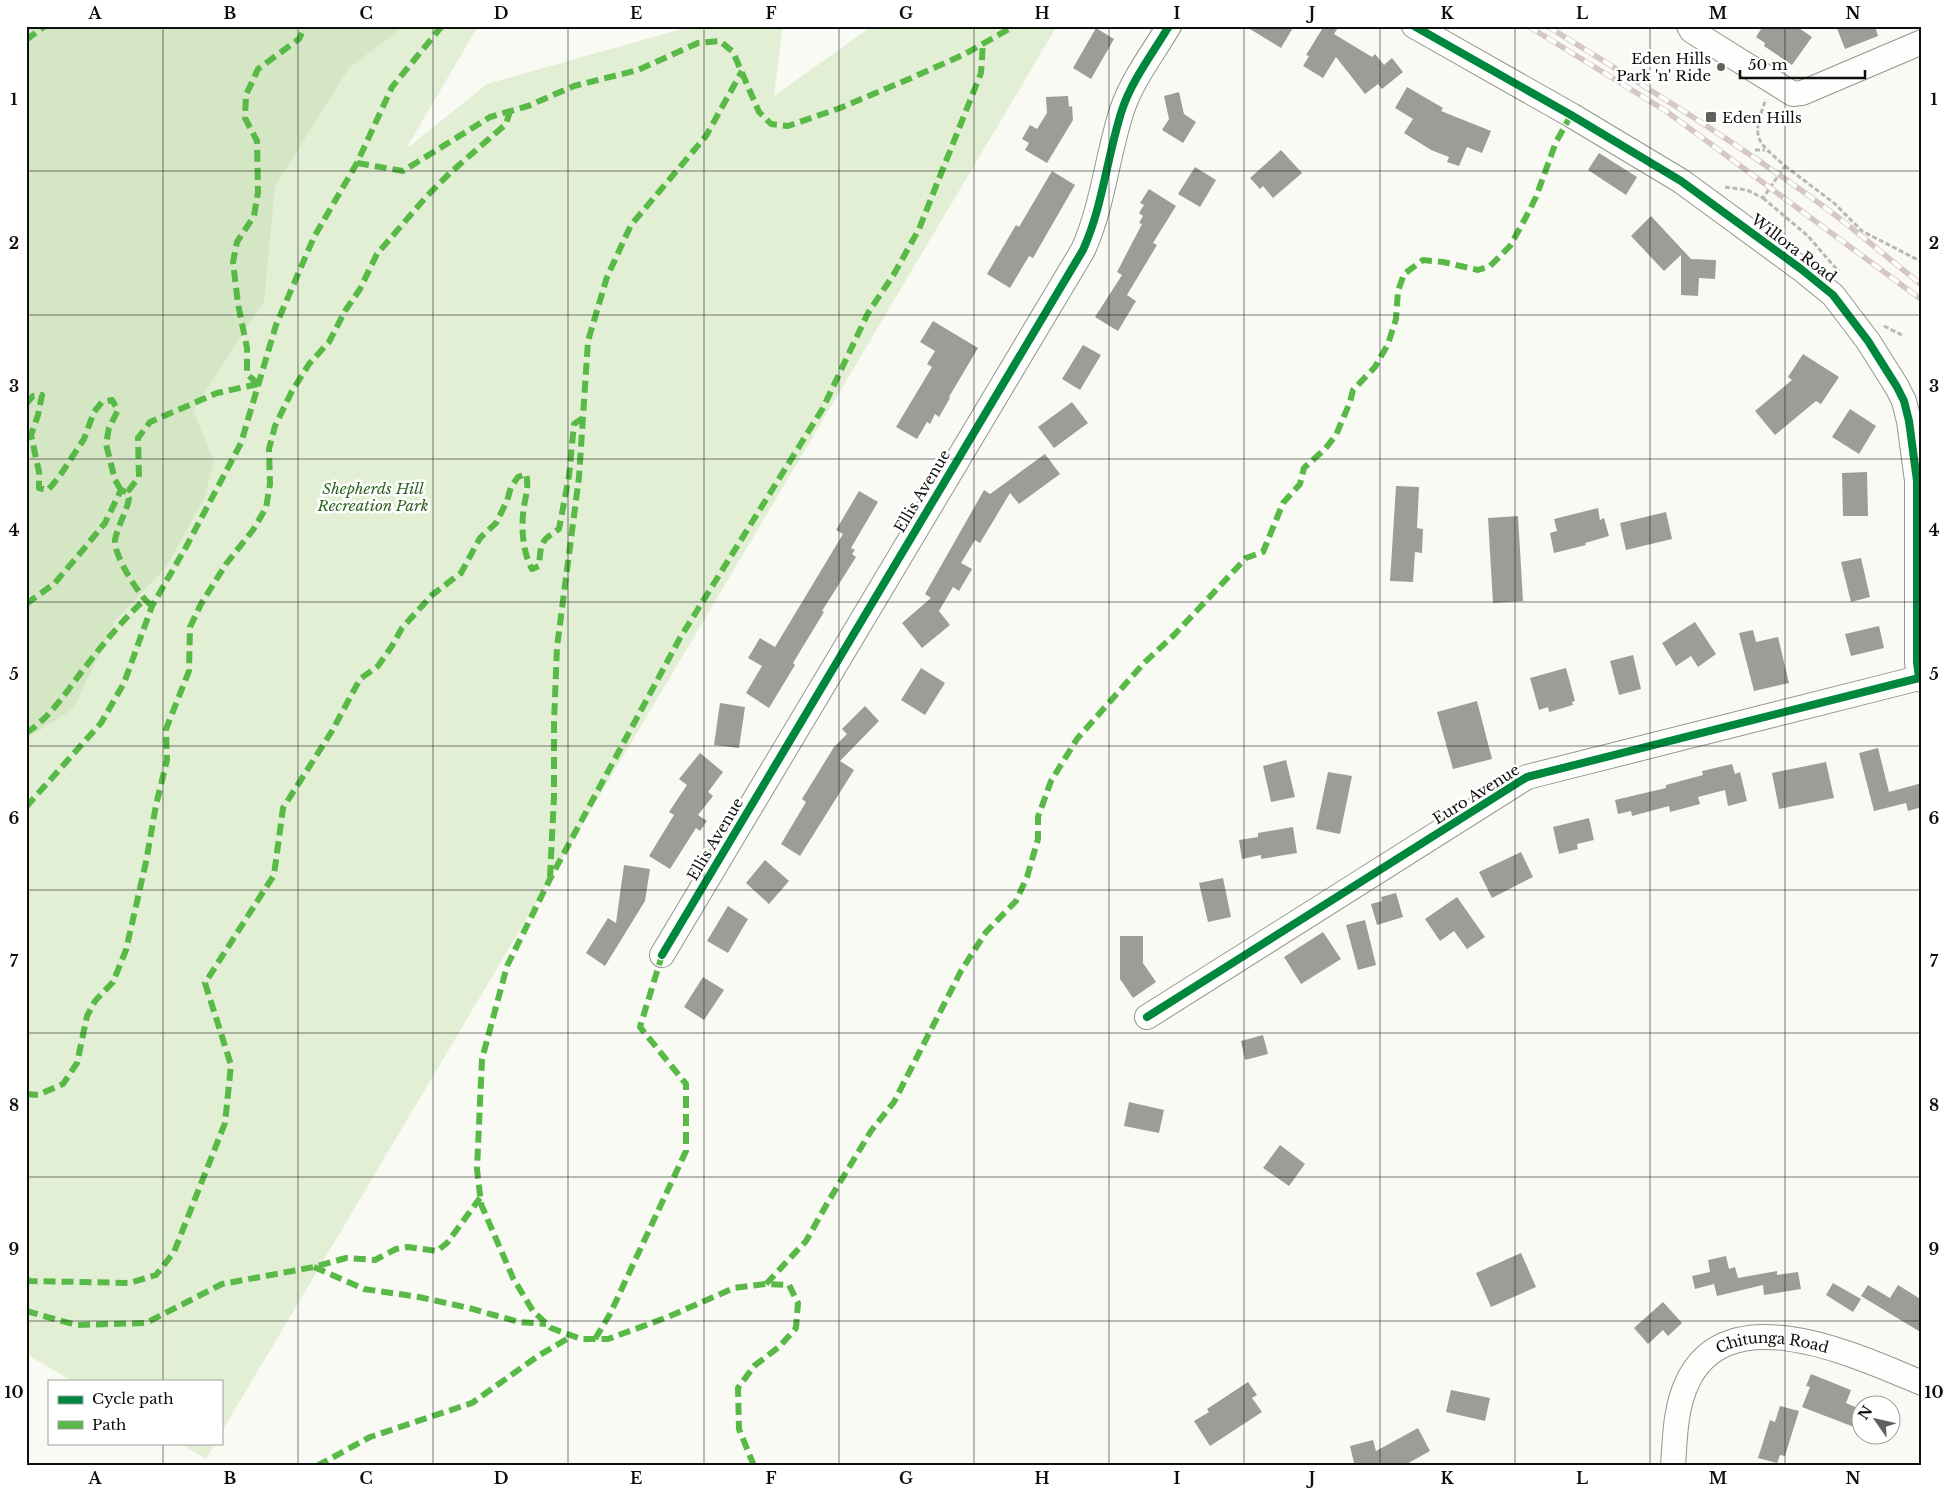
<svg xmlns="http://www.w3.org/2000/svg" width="1948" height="1492" viewBox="0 0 1948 1492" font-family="'Libre Baskerville',serif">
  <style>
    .green { fill: #e3efd5 }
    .forest { fill: #d4e6c4 }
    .building { fill: #9e9c99 }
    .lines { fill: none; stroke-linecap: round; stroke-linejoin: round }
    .minor-casing { stroke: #949492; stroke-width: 26 }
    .path { stroke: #b8b8b7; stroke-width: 3; stroke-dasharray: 5 2.5; stroke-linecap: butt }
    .minor { stroke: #fefefd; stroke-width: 24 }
    .rail-casing { stroke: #d6c6c6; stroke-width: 5.5 }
    .rail { stroke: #fff; stroke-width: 4; stroke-dasharray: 11; stroke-linecap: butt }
    .quiet { stroke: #58b947; stroke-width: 6; stroke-dasharray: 12 6; stroke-linecap: butt }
    .cycleway-casing { stroke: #fff; stroke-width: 11 }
    .cycleway { stroke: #00873e; stroke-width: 8 }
    .grid { fill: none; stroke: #0e0e0e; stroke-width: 1; stroke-opacity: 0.55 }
    .poi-dot { fill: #61615e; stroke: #fff; stroke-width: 2 }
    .labels { text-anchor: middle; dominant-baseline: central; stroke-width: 5; stroke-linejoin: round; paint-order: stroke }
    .poi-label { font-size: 15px; fill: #0e0e0e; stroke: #fff; text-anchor: end }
    .street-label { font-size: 15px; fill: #0e0e0e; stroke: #fff }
    .park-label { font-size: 15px; font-style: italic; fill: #2d6222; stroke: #fff }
    .neatline { fill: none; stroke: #0e0e0e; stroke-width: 2 }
    .grid-label { font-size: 16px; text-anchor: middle; font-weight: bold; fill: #0e0e0e }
  </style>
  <rect width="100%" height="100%" fill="#fafaf4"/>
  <g class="green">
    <path d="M26,26H478L406,149L487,84L692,26H783L774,96L872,26H1057L221,1433V1381H72L26,1354Z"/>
    <path d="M179,1443H215L206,1459Z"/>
  </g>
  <path class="forest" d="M26,26H401L399,30L349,68L275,186L264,301L193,410L214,462L204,499L166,567L115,621L73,709L26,739Z"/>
  <g class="building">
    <path d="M1245,26H1294L1281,48Z"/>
    <path d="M1324,26H1339L1334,34L1372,57L1375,54L1384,65L1392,58L1403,72L1382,89L1378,84L1365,94L1336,57L1323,78L1303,66L1309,56L1306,55Z"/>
    <path d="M1763,26H1796L1812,37L1792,65L1764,46L1765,43L1756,37Z"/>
    <path d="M1836,26H1875L1878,36L1845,49Z"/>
    <path d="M1096,28L1114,39L1091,79L1073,68Z"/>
    <path d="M1407,87L1443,108L1441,111L1491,131L1482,153L1467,147L1459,166L1447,162L1449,157L1431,150L1404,133L1413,119L1395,108Z"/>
    <path d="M1179,92L1184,114L1196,122L1183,143L1162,130L1169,119L1164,96Z"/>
    <path d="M1068,96L1069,107L1072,106L1073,120L1047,163L1025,150L1029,143L1022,139L1030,125L1037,129L1047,113L1046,97Z"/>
    <path d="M1281,150L1302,173L1273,198L1263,186L1260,189L1250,178Z"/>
    <path d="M1599,153L1637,177L1626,195L1588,170Z"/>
    <path d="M1195,167L1216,180L1200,207L1178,194Z"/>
    <path d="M1052,171L1075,185L1033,258L1029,256L1010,288L987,274L1016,225L1019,227Z"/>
    <path d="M1149,189L1176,206L1153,243L1157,245L1127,295L1136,301L1118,331L1095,317L1122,275L1117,272L1142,224L1139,223L1143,216L1139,213L1144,205L1140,203Z"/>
    <path d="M1651,216L1691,259L1716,260L1715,279L1699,278L1698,296L1681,295V255L1664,271L1631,236Z"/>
    <path d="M933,321L978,348L949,397L950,398L939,417L935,414L930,424L927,422L917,439L896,427L932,367L927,364L935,351L920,342Z"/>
    <path d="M1083,345L1101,355L1080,390L1062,379Z"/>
    <path d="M1803,354L1839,377L1821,404L1816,401L1775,435L1755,411L1792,380L1788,377Z"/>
    <path d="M1072,402L1088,423L1054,448L1038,427Z"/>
    <path d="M1850,409L1876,426L1859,454L1832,437Z"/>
    <path d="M1045,454L1060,474L1019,504L1010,493L980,543L975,540L961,563L972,569L959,591L953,587L939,611L950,625L922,648L902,623L931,598L925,594L984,490L990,494Z"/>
    <path d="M1867,472L1868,516H1843L1842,473Z"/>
    <path d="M1396,486L1419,487L1417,528L1423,529L1422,553L1415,552L1413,582L1390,581Z"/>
    <path d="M859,491L878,502L851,548L855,550L852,554L856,557L822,611L824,612L793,663L795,665L769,708L746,693L762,666L748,658L760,638L775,647L843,534L836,530Z"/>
    <path d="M1598,508L1600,520L1604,518L1609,536L1585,543L1586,545L1554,553L1550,533L1557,531L1554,519Z"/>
    <path d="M1666,512L1672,539L1626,550L1620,523Z"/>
    <path d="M1518,516L1523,601L1493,603L1488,518Z"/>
    <path d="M1861,558L1870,597L1851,602L1841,562Z"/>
    <path d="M1695,622L1716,654L1698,667L1691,656L1676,666L1662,643Z"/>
    <path d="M1879,626L1884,648L1851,656L1845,634Z"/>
    <path d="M1753,630L1756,642L1778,637L1789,683L1754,691L1739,633Z"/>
    <path d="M1633,655L1641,689L1619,695L1610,661Z"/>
    <path d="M921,668L945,683L925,715L901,700Z"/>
    <path d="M1566,668L1575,701L1572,702L1573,705L1549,712L1548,707L1539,710L1530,678Z"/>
    <path d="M1477,701L1492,759L1453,769L1437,712Z"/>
    <path d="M720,703L745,707L739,748L714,745Z"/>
    <path d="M865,706L879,721L840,761L854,770L800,856L781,844L806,802L802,799L834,747L847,734L842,729Z"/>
    <path d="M1878,748L1889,792L1922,783V807L1908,811L1906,803L1874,811L1859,753Z"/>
    <path d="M700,753L723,772L708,792L713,796L698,815L707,821L700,831L696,828L670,869L649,856L674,815L669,812L687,785L679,779Z"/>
    <path d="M1286,760L1295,797L1271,802L1263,766Z"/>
    <path d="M1826,762L1834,798L1779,809L1772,773Z"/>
    <path d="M1732,764L1735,774L1740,772L1747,801L1728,806L1725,790L1698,797L1700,804L1670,812L1669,806L1632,816L1631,811L1618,814L1615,800L1666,788V785L1703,775L1702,771Z"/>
    <path d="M1328,772L1352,776L1340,834L1316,829Z"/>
    <path d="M1589,818L1594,840L1577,844L1578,849L1559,854L1553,827Z"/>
    <path d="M1293,827L1297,853L1261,859V855L1242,859L1239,840L1258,837V833Z"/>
    <path d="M1521,852L1533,877L1492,898L1479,872Z"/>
    <path d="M765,860L789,881L769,904L746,883Z"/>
    <path d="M624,865L650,869L645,901L605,966L586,953L608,918L616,923Z"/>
    <path d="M1223,878L1231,917L1208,922L1199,883Z"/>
    <path d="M1396,893L1403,917L1377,925L1371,904L1382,901L1381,897Z"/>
    <path d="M1457,897L1485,937L1467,949L1454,931L1440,941L1425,919Z"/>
    <path d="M728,906L748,919L728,953L707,941Z"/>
    <path d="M1365,920L1376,965L1358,970L1346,925Z"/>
    <path d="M1323,932L1341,959L1301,984L1284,957Z"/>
    <path d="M1120,936H1143V963L1156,982L1133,998L1120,979Z"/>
    <path d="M703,977L724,990L704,1020L684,1007Z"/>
    <path d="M1263,1035L1268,1054L1245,1060L1241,1041Z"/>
    <path d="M1129,1102L1164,1110L1159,1133L1124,1126Z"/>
    <path d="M1280,1145L1305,1164L1289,1186L1263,1168Z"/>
    <path d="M1521,1253L1536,1287L1491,1307L1476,1273Z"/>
    <path d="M1726,1256L1729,1269L1735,1267L1738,1278L1777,1271V1275L1798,1272L1801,1289L1764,1295L1763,1285L1717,1296L1714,1284L1695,1289L1692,1276L1710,1272L1708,1260Z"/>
    <path d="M1833,1283L1861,1299L1853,1312L1826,1295Z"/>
    <path d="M1868,1285L1890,1298L1898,1285L1922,1300V1333L1861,1296Z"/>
    <path d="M1663,1302L1682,1323L1668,1336L1663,1330L1648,1344L1634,1328Z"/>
    <path d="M1811,1374L1851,1390L1846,1403L1860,1409L1854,1427L1802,1407L1810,1387L1806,1386Z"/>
    <path d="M1248,1382L1257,1395L1252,1398L1262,1412L1210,1446L1194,1421L1209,1412L1207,1409Z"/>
    <path d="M1451,1390L1490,1398L1485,1421L1446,1412Z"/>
    <path d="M1780,1406L1799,1411L1785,1456L1780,1455L1777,1463L1758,1458L1770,1420L1775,1422Z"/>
    <path d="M1418,1428L1430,1451L1403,1466H1349L1354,1463L1350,1446L1373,1440L1376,1451Z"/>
  </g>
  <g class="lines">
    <g class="minor-casing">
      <g id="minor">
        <path d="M1414,26L1571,115L1681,181L1801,269L1833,295L1868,341L1897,387L1904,401L1909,421L1917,481V662L1919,678L1922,680"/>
        <path d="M1689,26L1692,31L1793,94L1802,93L1922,42"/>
        <path d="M662,955L1083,250C1103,206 1107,156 1122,110C1132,80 1153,53 1169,26"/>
        <path d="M1147,1017L1527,777L1919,678"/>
        <path id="s1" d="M1673,1466C1675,1438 1675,1409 1687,1383C1728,1294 1859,1357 1922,1383"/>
      </g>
    </g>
    <g class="path">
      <path d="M1755,150H1765"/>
      <path d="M1785,166L1834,203L1862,231L1922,262"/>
      <path d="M1725,187L1747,190L1763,198L1785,166C1754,139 1752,138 1766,99"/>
      <path d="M1763,198L1808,236L1839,272"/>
      <path d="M1884,326L1904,336"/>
    </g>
    <use href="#minor" class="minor"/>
    <g class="rail-casing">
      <g id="rail">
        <path d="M1528,26L1666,111L1922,300"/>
        <path d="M1547,26C1646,87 1746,148 1839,218C1867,240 1894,263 1922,285"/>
      </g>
    </g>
    <use href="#rail" class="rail"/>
    <g class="quiet">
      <path d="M26,40L45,26"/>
      <path d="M357,163L403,171L490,117L528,106L574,86L638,70L698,43L720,41L733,52L759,112L771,124L788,126L840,108L909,79L965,54L1014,26"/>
      <path d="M258,384L247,374V348L238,304L233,262L237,242L254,216L258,192L257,141L245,118L246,95L258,69L299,39L305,26"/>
      <path d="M26,404L33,396L42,395L38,415L31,435L39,472V488L48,490L59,477L84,439L94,412L102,402L112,400L118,410L109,428L106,444L115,480L121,490H129L139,477L138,438L150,422L217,393L258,384"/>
      <path d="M26,604L54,584L77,557L105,523L121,490L126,492L129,499C126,513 118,525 115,540C113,554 140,598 152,606"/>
      <path d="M26,733C50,718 66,692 83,670C102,645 121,622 144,600"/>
      <path d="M26,807L101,723L124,683L152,606L186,547L241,443L276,325L314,237L357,163L392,87L442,26"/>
      <path d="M550,877L554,797V722L557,647L579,477L588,341L607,277L631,225L706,136L742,71"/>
      <path d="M26,1094L38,1095L63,1084L77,1063L87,1016L95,1001L113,982L126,950L146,862L156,805L167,760L166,729L189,671L190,627L201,604L226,564L253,530L266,508L270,484L269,449L275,426L292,391L309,364L329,342L345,311L360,289L377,254L426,197L451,172L506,124L510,111"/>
      <path d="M314,1267L364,1289L419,1297L469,1308L519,1322L546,1324"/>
      <path d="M26,1279L30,1281L130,1283L156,1275L174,1252L225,1123L231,1065L205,983L274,875L283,808L332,731L360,679L378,666L392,646L402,628L432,595L461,573L480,538L496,523L507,501L511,487L518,477L526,474C529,486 526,495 524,506C521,526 522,551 532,569L539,566C541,543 540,541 559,529L569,476L574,424L583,418"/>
      <path d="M766,1284L806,1241L828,1202L871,1131L894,1102L961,971L986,932L1016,901L1027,877L1038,839V817L1051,781L1077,739L1144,663L1175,634L1246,558L1263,552L1283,503L1300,484L1304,468L1325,449L1336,435L1350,402L1353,390L1375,367L1388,344L1396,319L1398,291L1404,274L1423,260L1443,262L1478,270L1490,266L1510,246L1526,217L1536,197L1556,142L1571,115"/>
      <path d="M26,1311L76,1325L146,1323L222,1284L314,1267L346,1258L375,1260L396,1249L408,1247L437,1251L447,1243L480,1198"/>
      <path d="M595,1339L610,1314L686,1151V1084L640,1027L662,955"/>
      <path d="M317,1466L370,1437L472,1403L538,1356L572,1336"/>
      <path d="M754,1466L739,1429L738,1388L754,1366L779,1347L796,1328L798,1303L789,1285L766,1284L734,1288L668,1317L608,1339H581L551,1328L533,1311L513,1278L481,1204L477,1169L482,1059L507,966L550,879L680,638L823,408L868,313L894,274L919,229L981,73L983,43"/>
    </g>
    <g class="cycleway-casing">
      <g id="cycleway">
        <path d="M1414,26L1571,115L1681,181L1801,269L1833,295L1868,341L1897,387L1904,401L1909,421L1917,481V662L1919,678L1922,680"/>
        <path d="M662,955L1083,250C1103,206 1107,156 1122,110C1132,80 1153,53 1169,26"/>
        <path d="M1147,1017L1527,777L1919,678"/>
      </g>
    </g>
    <use href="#cycleway" class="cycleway"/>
  </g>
  <path class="grid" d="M163,26V1381M298,26V1466M433,26V1466M568,26V1466M704,26V1466M839,26V1466M974,26V1466M1109,26V1466M1244,26V1466M1380,26V1466M1515,26V1466M1650,26V1466M1785,26V1466M26,171H1922M26,315H1922M26,459H1922M26,602H1922M26,746H1922M26,890H1922M26,1033H1922M26,1177H1922M26,1321H1922M163,1443V1466"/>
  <g class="poi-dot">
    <circle cx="1721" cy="67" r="5"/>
    <rect x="1705" y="111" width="12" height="12" rx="2.5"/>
  </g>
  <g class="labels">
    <g class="poi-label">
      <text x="1711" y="58">Eden Hills<tspan x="1711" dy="17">Park 'n' Ride</tspan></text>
      <text x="1722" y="117" text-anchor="start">Eden Hills</text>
    </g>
    <g class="street-label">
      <text transform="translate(1794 248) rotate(37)">Willora Road</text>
      <text transform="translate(922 491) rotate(-59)">Ellis Avenue</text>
      <text transform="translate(1476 794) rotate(-32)">Euro Avenue</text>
      <text transform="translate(715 839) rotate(-59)">Ellis Avenue</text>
      <text stroke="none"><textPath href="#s1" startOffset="188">Chitunga Road</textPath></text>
    </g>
    <g class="park-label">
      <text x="373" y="488">Shepherds Hill<tspan x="373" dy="17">Recreation Park</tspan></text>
    </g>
  </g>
  <rect width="1948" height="1492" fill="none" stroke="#ffffff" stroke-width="55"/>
  <rect x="48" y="1380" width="175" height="65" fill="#ffffff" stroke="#9f9f9f"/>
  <rect x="58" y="1396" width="25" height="8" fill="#00873e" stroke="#9f9f9f"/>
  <text x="92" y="1404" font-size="15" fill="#0e0e0e">Cycle path</text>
  <rect x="58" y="1421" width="25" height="8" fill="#58b947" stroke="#9f9f9f"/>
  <text x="92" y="1430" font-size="15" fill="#0e0e0e">Path</text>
  <g transform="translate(1876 1420) rotate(304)"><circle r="24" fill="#ffffff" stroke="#9f9f9f"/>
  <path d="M0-4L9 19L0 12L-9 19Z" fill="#61615e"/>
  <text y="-8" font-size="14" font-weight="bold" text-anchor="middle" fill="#0e0e0e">N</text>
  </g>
  <path d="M1740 70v8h125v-8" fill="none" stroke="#0e0e0e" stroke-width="2.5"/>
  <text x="1748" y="70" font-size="15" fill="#0e0e0e" stroke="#ffffff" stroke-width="4" paint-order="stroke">50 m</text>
  <rect x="28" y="28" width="1892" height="1436" class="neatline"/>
  <g class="grid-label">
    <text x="95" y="19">A</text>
    <text x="230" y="19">B</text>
    <text x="366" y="19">C</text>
    <text x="501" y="19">D</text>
    <text x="636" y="19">E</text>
    <text x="771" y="19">F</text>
    <text x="906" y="19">G</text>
    <text x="1042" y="19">H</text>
    <text x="1177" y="19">I</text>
    <text x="1312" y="19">J</text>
    <text x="1447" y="19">K</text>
    <text x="1582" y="19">L</text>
    <text x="1718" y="19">M</text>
    <text x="1853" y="19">N</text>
    <text x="14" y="105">1</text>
    <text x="1934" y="105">1</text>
    <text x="14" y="249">2</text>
    <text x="1934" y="249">2</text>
    <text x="14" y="392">3</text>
    <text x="1934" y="392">3</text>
    <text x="14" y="536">4</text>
    <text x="1934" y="536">4</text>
    <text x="14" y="680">5</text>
    <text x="1934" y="680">5</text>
    <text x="14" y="824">6</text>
    <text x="1934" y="824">6</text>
    <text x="14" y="967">7</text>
    <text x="1934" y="967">7</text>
    <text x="14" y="1111">8</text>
    <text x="1934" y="1111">8</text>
    <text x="14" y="1255">9</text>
    <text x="1934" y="1255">9</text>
    <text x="14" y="1398">10</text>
    <text x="1934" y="1398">10</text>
    <text x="95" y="1484">A</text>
    <text x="230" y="1484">B</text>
    <text x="366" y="1484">C</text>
    <text x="501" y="1484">D</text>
    <text x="636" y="1484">E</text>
    <text x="771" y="1484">F</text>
    <text x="906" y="1484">G</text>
    <text x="1042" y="1484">H</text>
    <text x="1177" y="1484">I</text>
    <text x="1312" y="1484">J</text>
    <text x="1447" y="1484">K</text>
    <text x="1582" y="1484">L</text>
    <text x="1718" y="1484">M</text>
    <text x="1853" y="1484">N</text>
  </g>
</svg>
